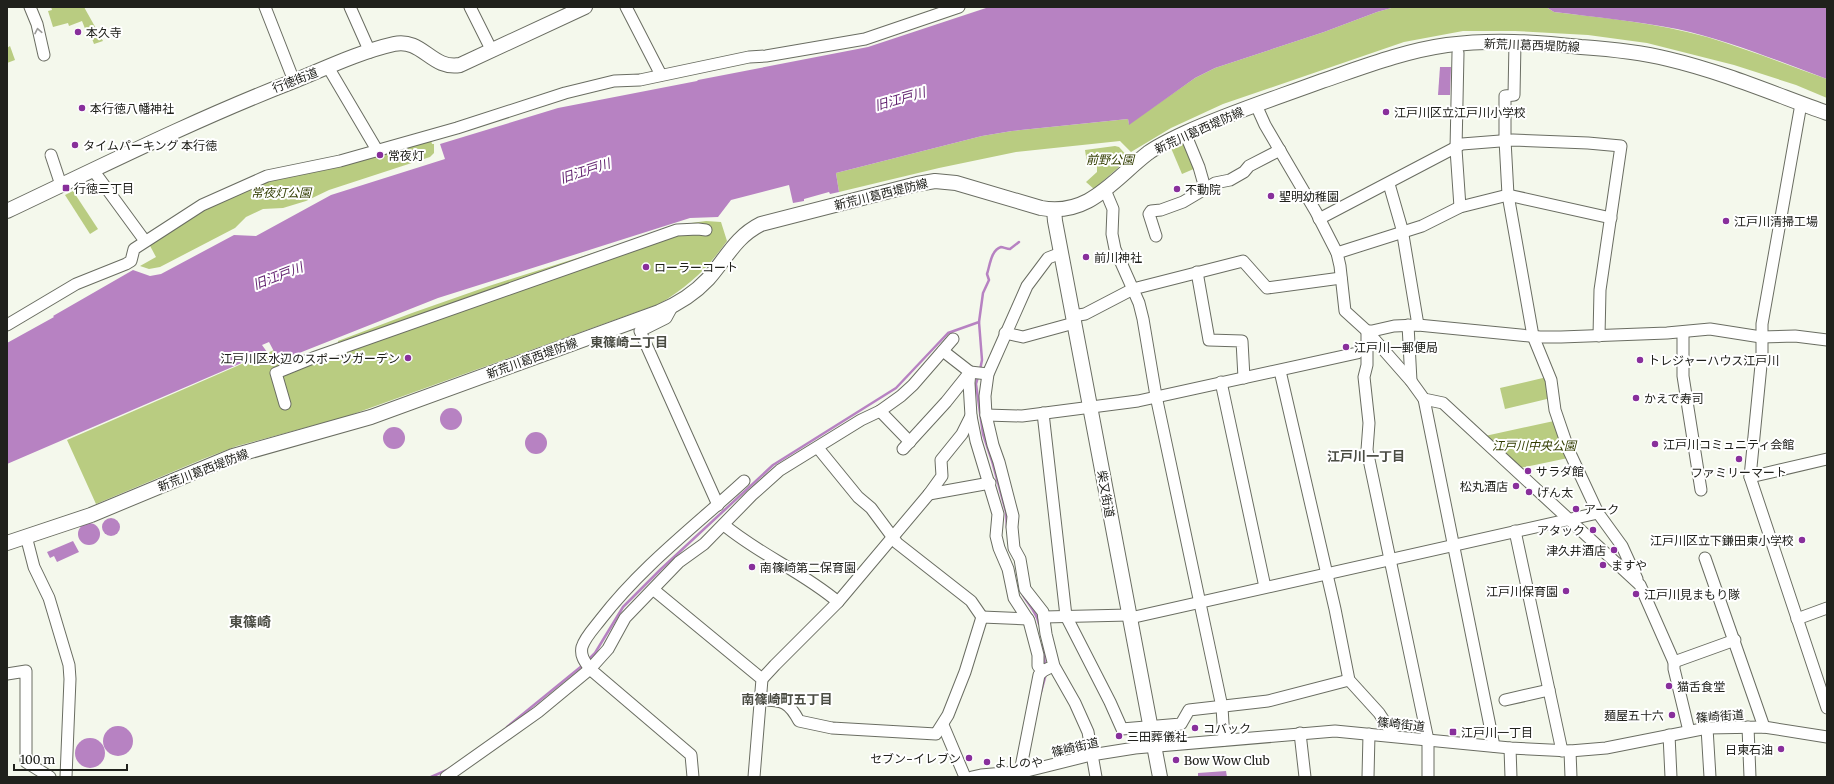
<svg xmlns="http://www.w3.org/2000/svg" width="1834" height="784" viewBox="0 0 1834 784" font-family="Merriweather,'Noto Sans JP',serif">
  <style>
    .green { fill: #b9cc81 }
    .water { fill: #b782c2 }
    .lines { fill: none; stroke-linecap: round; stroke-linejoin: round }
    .stream { stroke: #b782c2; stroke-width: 2.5 }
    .minor-casing { stroke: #6a6d62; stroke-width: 13 }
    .major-casing { stroke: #6a6d62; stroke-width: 16 }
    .minor { stroke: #fff; stroke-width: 11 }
    .major { stroke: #fff; stroke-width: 14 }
    .oneway { stroke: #9b9b99 }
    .poi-dot { fill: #882f9b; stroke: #fff; stroke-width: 1.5 }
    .labels { text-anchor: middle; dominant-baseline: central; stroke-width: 4; stroke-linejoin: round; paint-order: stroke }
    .poi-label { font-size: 12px; fill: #20211c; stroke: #fff; text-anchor: start }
    .street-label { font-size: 12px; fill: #20211c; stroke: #fff }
    .park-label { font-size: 12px; font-style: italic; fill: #323d00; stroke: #fff }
    .water-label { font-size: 13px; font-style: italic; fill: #5f1e6d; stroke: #fff }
    .neighbourhood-label { font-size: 13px; font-weight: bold; fill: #4a4c43; stroke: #fff }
    .quarter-label { font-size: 14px; font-weight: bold; fill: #4a4c43; stroke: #fff }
  </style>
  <rect width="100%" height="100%" fill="#f4f8ec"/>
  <g class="green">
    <path d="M51,7H84L103,41L94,44L91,36H88L82,21L69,26L68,23L53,27L48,11L52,10Z"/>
    <path d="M1395,7H1546L1554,12C1605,18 1657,23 1707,37C1747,49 1787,65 1827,79V98L1796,85L1734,65L1647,43L1588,35L1515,31H1463L1404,42L1223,104L1171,128L1131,152L1120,141L1016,152L939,168L839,192L836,173L982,136L1012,131L1128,119L1129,124L1195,78L1215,68L1324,32L1377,12Z"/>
    <path d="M10,46L15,60L7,63V48Z"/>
    <path d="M431,140L432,144H434V153L430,157L329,190L306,201L283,208L263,209L246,217L235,228L160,267L149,269L140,266L156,257L148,242L174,225L265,179Z"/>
    <path d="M1186,142L1196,168L1182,174L1171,148Z"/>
    <path d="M1115,146L1119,147L1129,158L1094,189L1086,182L1097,172V164L1087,163L1085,150Z"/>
    <path d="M73,191L98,229L90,234L65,195Z"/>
    <path d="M706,221L721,222L727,241C707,269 689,286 659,304L345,417L237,446L203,459L96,504L67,440L274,350L280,366L338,345V341L412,313L489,286L684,224Z"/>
    <path d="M1547,377L1551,398L1505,409L1500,388Z"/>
    <path d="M1554,421L1568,458L1520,468L1485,436Z"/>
  </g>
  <g class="water">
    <path d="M989,7H1395L1377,12L1324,32L1215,68L1195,78L1129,125L1128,119L1012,131L982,136L836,173L839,192L830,194L829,192L804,199V201L793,203L789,185L731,200L718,217L690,218L438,298L279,361L269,342L262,345L267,352L7,464V343L54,317L53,316L133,270L150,276L161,274L234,235L256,236L331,195L445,159L440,144L558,108L697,81L698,80L868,47Z"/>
    <path d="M1546,7H1827V79C1778,61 1728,40 1677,29C1636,21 1595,17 1554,12Z"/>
    <path d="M1440,67H1451L1450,95H1438Z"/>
    <circle cx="451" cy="419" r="11"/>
    <circle cx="394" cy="438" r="11"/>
    <circle cx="536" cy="443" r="11"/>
    <circle cx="111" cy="527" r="9"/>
    <circle cx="89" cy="534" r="11"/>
    <path d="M73,541L79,552L57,562L54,556L50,558L47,552Z"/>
    <circle cx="118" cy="741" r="15"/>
    <circle cx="90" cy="753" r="15"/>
    <path d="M1226,771L1227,777H1198V773Z"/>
  </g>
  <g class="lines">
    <g class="stream">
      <path d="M979,322L982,360L980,370"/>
      <path d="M978,377L976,384L983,434L992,461L1006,512L1007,528"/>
      <path d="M1019,583C1020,598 1036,608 1039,624"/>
      <path d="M1043,644L1045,665"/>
      <path d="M588,660L595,653L623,607L661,569L773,465L896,388L948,333L979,322L983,293L989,280L987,274C990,265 991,250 1001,247C1003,247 1007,249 1010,249L1019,242"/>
      <path d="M1041,692L1046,674"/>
      <path d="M507,727L583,665"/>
      <path d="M431,777L447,770"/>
    </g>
    <g class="minor-casing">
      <g id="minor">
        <path d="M30,7L37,24L44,55"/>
        <path d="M265,7L294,81"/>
        <path d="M350,7L370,52"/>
        <path d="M470,7L492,51"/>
        <path d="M626,7L661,75"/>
        <path d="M1515,42L1514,95L1505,96V140L1508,195L1533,336L1551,380L1555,410L1569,451L1598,513L1622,546L1637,579"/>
        <path d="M1458,53L1456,149L1460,207"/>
        <path d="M328,67L377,150"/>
        <path d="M1801,104L1762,324V355L1750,477L1827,708"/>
        <path d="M1256,105L1265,125L1316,212L1337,253L1340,266L1345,311L1367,331L1411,381L1424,399L1443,403L1640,585L1674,662V669L1689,731"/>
        <path d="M1185,133L1199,167L1205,188"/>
        <path d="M51,155L61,185"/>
        <path d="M93,170L145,241"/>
        <path d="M1389,184L1402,229L1418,325"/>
        <path d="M1105,190L1113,209L1112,234L1115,249L1139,303L1143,319L1156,396L1222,707L1224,740"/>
        <path d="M1319,219L1462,144L1513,140L1588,143L1621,146L1600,290L1599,336"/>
        <path d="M1156,236L1149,214L1151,211L1161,210L1183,202L1215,183L1230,180L1244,172L1249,166L1280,150"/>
        <path d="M1061,253L1048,258L1027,286L988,374L985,396L986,415L993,445L999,462L1013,516L1012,527L1014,548L1020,559L1025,589L1043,612L1046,634L1054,666L1075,703L1088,732L1096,777"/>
        <path d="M1337,253L1422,226L1460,207L1508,195L1611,218"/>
        <path d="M1197,272L1209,340L1242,341L1244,378"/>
        <path d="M672,307L666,318L640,331L718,505"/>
        <path d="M1073,316L1085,314L1133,289L1243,261L1267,288L1341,278"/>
        <path d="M7,325L76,284L126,264L131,261L134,249L202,205L267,176L340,161L457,128L565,93L614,81L640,80L749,57L766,56L865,39L959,7"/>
        <path d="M1408,325L1411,381"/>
        <path d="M1683,332V376L1701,490"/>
        <path d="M1005,333L1023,337L1074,323"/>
        <path d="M943,351L970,372L969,383L971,416L976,441L998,514L996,536L999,548L1008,569L1014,598L1029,621L1038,655V666L1043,671"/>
        <path d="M1280,371L1335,609L1349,680L1379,713L1394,736"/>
        <path d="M1221,382L1265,587"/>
        <path d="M1424,399L1494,746"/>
        <path d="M285,404L276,373L313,358L677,230L698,229L706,230"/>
        <path d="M880,411L910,442"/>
        <path d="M1043,413L1066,616L1110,702L1122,729L1181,724L1189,710L1268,701L1349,680"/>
        <path d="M986,415L1022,416L1138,401L1357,353L1365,346"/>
        <path d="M818,448L858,497L871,508L897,543L971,601L982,617"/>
        <path d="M903,449L946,402L970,372L988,374"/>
        <path d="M1750,477L1827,459"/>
        <path d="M929,494L990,483"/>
        <path d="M724,525C760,555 803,572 838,602"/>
        <path d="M1515,531L1562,751"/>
        <path d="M26,536L34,567L49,598L69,665L70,679L66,777"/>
        <path d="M1705,558L1764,727"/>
        <path d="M654,590L762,679L754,777"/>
        <path d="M1044,617L1129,615"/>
        <path d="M1130,618L1598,513"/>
        <path d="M1797,619L1827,608"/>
        <path d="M1674,662L1735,640"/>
        <path d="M7,674L26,671V762L50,777"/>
        <path d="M762,679L775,665L838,602L929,494L942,476L941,460L962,434L971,416"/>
        <path d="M761,700C783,700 789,702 799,721L832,728L936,734L948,715L965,672L982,617L1028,619"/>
        <path d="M1505,700L1549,690"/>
        <path d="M943,725L965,777"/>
        <path d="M1748,727L1750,777"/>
        <path d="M1707,728L1710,777"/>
        <path d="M1300,733L1305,777"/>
        <path d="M1669,735L1671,777"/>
        <path d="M1510,748L1511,777"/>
        <path d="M1570,751L1571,777"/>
        <path d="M446,777L538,712L590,669L608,649L625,618L679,562L704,544L752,495L780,470L861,420L880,411L901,396L913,385L953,339"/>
        <path d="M693,777L691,755L590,669C585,662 580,656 582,647C585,637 595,627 601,619C642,566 695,526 744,481"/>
        <path d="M972,777L981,775L1027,771L1091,755L1135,748L1335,731L1510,748L1570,751L1606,748L1707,728L1764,727L1827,737"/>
        <path d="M1019,777L1039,675L1043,671L1049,668"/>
        <path d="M1368,777L1369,734"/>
        <path d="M1428,777V740L1367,450L1369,423L1364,377L1367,365V331H1372L1394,326L1418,325L1540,337H1561L1667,333L1710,329L1761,337L1795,336L1827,340"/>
      </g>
    </g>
    <g class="major-casing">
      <g id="major">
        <path d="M1054,210L1055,221L1160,777"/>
        <path d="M7,211C102,166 196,119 294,81C326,68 359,52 394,44C423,38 431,70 460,65L585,7"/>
        <path d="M7,543L91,515L233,456L371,417L659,312C678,304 694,294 708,279C726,259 735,237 761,224L917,184L935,181L956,183L1041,208C1089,217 1114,179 1148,153C1159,145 1172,139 1185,133C1229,113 1276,98 1322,81C1363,67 1404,51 1447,45C1492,39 1536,42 1581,47C1610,49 1640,52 1668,59C1723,72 1774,94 1827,113"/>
      </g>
    </g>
    <use href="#minor" class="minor"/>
    <use href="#major" class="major"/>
  </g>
  <defs><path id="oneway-chevron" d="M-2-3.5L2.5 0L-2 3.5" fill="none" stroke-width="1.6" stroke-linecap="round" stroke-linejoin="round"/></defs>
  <use class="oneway" href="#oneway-chevron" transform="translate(38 31) rotate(-101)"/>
  <g class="poi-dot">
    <circle cx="78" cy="32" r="4"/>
    <circle cx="82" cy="108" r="4"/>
    <circle cx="1386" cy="112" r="4"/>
    <circle cx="75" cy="145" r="4"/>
    <circle cx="380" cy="155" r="4"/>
    <rect x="62" y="184" width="8" height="8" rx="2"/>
    <circle cx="1177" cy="189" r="4"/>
    <circle cx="1271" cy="196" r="4"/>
    <circle cx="1726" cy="221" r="4"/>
    <circle cx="1086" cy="257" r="4"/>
    <circle cx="646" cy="267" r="4"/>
    <circle cx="1346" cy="347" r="4"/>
    <circle cx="408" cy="358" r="4"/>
    <circle cx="1640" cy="360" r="4"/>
    <circle cx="1636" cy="398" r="4"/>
    <circle cx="1655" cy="444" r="4"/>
    <circle cx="1739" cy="459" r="4"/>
    <circle cx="1528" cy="471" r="4"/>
    <circle cx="1516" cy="486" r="4"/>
    <circle cx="1529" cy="492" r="4"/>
    <circle cx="1576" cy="509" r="4"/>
    <circle cx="1593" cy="530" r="4"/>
    <circle cx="1802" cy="540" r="4"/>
    <circle cx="1614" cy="550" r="4"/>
    <circle cx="1603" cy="565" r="4"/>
    <circle cx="752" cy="567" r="4"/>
    <circle cx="1566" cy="591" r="4"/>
    <circle cx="1636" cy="594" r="4"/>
    <circle cx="1669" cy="686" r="4"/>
    <circle cx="1672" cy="715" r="4"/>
    <circle cx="1195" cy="728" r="4"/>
    <rect x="1449" y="728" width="8" height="8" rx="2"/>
    <circle cx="1119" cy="736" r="4"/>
    <circle cx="1781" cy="749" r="4"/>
    <circle cx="969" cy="758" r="4"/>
    <circle cx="1176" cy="760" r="4"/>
    <circle cx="987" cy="762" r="4"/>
  </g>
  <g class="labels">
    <g class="poi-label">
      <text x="86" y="32">本久寺</text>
      <text x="90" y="108">本行徳八幡神社</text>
      <text x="1394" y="112">江戸川区立江戸川小学校</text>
      <text x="83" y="145">タイムパーキング 本行徳</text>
      <text x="388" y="155">常夜灯</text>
      <text x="74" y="188">行徳三丁目</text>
      <text x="1185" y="189">不動院</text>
      <text x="1279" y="196">聖明幼稚園</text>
      <text x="1734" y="221">江戸川清掃工場</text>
      <text x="1094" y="257">前川神社</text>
      <text x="654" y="267">ローラーコート</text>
      <text x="1354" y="347">江戸川一郵便局</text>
      <text x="400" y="358" text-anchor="end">江戸川区水辺のスポーツガーデン</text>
      <text x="1648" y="360">トレジャーハウス江戸川</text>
      <text x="1644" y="398">かえで寿司</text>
      <text x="1663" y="444">江戸川コミュニティ会館</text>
      <text x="1536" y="471">サラダ館</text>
      <text x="1739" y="472" text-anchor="middle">ファミリーマート</text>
      <text x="1508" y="486" text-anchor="end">松丸酒店</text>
      <text x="1537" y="492">げん太</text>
      <text x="1584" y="509">アーク</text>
      <text x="1585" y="530" text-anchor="end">アタック</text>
      <text x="1794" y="540" text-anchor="end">江戸川区立下鎌田東小学校</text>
      <text x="1606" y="550" text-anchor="end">津久井酒店</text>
      <text x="1611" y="565">ますや</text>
      <text x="760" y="567">南篠崎第二保育園</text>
      <text x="1558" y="591" text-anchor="end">江戸川保育園</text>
      <text x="1644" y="594">江戸川見まもり隊</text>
      <text x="1677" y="686">猫舌食堂</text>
      <text x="1664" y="715" text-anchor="end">麺屋五十六</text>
      <text x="1203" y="728">コバック</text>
      <text x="1461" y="732">江戸川一丁目</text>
      <text x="1127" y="736">三田葬儀社</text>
      <text x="1773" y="749" text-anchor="end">日東石油</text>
      <text x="961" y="758" text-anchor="end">セブン-イレブン</text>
      <text x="1184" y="760">Bow Wow Club</text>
      <text x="995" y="762">よしのや</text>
    </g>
    <g class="street-label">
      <text transform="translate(1532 45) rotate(2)">新荒川葛西堤防線</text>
      <text transform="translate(295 80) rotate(-21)">行徳街道</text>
      <text transform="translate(1199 130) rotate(-24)">新荒川葛西堤防線</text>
      <text transform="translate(881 194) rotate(-14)">新荒川葛西堤防線</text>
      <text transform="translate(532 358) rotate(-20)">新荒川葛西堤防線</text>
      <text transform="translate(203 470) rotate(-21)">新荒川葛西堤防線</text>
      <text transform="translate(1106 494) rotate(80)">柴又街道</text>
      <text transform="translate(1720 716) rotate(-4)">篠崎街道</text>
      <text transform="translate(1401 724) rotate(6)">篠崎街道</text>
      <text transform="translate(1075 747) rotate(-13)">篠崎街道</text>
    </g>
    <g class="park-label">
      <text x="1110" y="159">前野公園</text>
      <text x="281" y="192">常夜灯公園</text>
      <text x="1534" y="445">江戸川中央公園</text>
    </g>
    <g class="water-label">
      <text transform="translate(900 99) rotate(-16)">旧江戸川</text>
      <text transform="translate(585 171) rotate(-18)">旧江戸川</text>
      <text transform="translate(278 276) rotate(-21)">旧江戸川</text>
    </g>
    <g class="neighbourhood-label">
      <text x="629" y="342">東篠崎二丁目</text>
      <text x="1366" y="456">江戸川一丁目</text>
      <text x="787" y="699">南篠崎町五丁目</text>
    </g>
    <g class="quarter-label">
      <text x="250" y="622">東篠崎</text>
    </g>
  </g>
  <rect width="1834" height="784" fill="none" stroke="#20211c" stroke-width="16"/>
  <path d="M14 764v6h113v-6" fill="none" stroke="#20211c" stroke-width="2"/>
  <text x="20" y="764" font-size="12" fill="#20211c" stroke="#ffffff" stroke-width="3" paint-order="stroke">100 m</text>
</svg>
